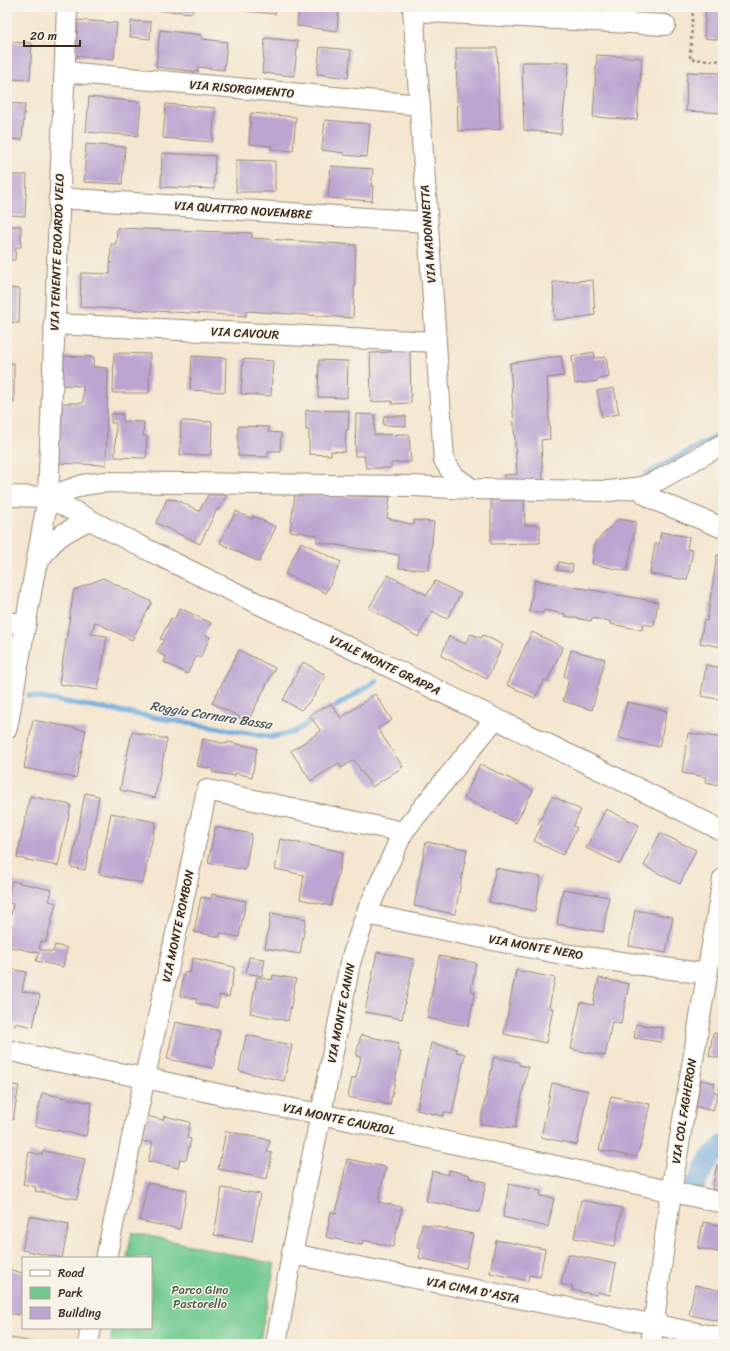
<svg xmlns="http://www.w3.org/2000/svg" width="730" height="1351" viewBox="0 0 730 1351" font-family="Sriracha,sans-serif">
  <style>
    .green { fill: #70ca90; stroke: #567a57 }
    .lines { fill: none; stroke-linecap: round; stroke-linejoin: round }
    .stream { stroke: #6ba7dc; stroke-width: 5.5 }
    .canal { stroke: #6ba7dc; stroke-width: 20 }
    .building { fill: #bca6d1 }
    .minor-casing { stroke: #988876; stroke-width: 22 }
    .path { stroke: #988876; stroke-width: 2.5; stroke-dasharray: 3 3; stroke-linecap: butt }
    .minor { stroke: #fff; stroke-width: 20 }
    .labels { text-anchor: middle; dominant-baseline: central; stroke-width: 3; stroke-linejoin: round; paint-order: stroke }
    .street-label { font-size: 12px; fill: #3b2a1e; stroke: #f7f3e8 }
    .park-label { font-size: 12px; fill: #4b5a40; stroke: #f7f3e8 }
    .water-label { font-size: 13px; font-style: italic; fill: #4c5660; stroke: #f7f3e8 }
  </style>
  <rect width="100%" height="100%" fill="#f7f3e8"/>
  <filter id="ink" filterUnits="userSpaceOnUse"><feTurbulence type="fractalNoise" baseFrequency=".025" numOctaves="2"/><feDisplacementMap in="SourceGraphic" scale="8" xChannelSelector="R" yChannelSelector="G"/><feConvolveMatrix kernelMatrix="1 2 1 2 8 2 1 2 1" color-interpolation-filters="sRGB"/></filter>
  <filter id="wash" filterUnits="userSpaceOnUse"><feTurbulence type="fractalNoise" baseFrequency=".012" numOctaves="4" result="noise"/><feDisplacementMap in="SourceGraphic" scale="16" xChannelSelector="R" yChannelSelector="G"/><feGaussianBlur stdDeviation="0.9" result="paint"/><feColorMatrix in="noise" values="0 0 0 0 0 0 0 0 0 0 0 0 0 0 0 0 0 1.4 0 .05"/><feComposite in="paint" operator="in"/></filter>
  <g filter="url(#wash)">
    <rect width="100%" height="100%" fill="#f4e6cf"/>
    <path class="green" d="M132,1232L275,1264L259,1344H110L113,1328H151V1258H127Z"/>
    <g class="lines">
      <g class="stream">
        <path d="M647,474L723,433"/>
        <path d="M29,696L271,737L294,732L318,717"/>
        <path d="M327,712L376,681"/>
      </g>
      <path class="canal" d="M695,1186L710,1157L723,1145"/>
    </g>
    <g id="blocks">
      <g class="building">
        <path d="M155,7H193L192,13L155,10Z"/>
        <path d="M247,7H276L275,14L246,11Z"/>
        <path d="M299,7H339L337,31L297,26Z"/>
        <path d="M706,7H723V40L704,38Z"/>
        <path d="M78,20L117,23L114,59L75,56Z"/>
        <path d="M131,21L151,22L150,39L130,37Z"/>
        <path d="M160,30L202,35V39L227,42L224,70L198,67V72L156,67Z"/>
        <path d="M265,38L298,41L294,76L262,73Z"/>
        <path d="M7,42L32,43L30,80L7,79Z"/>
        <path d="M320,47L351,50L348,78L317,74Z"/>
        <path d="M456,48H497L500,129L458,131Z"/>
        <path d="M597,55L642,58L637,120L593,117Z"/>
        <path d="M522,62H569L561,134L524,130Z"/>
        <path d="M687,72L723,73V113L686,111Z"/>
        <path d="M89,97L141,102L138,136L86,132Z"/>
        <path d="M7,103L25,104L22,140L7,139Z"/>
        <path d="M166,104L215,108L212,142L163,138Z"/>
        <path d="M251,113L296,117L293,151L271,149L272,146L249,144Z"/>
        <path d="M325,120L370,124L367,157L344,155V153L322,150Z"/>
        <path d="M86,144L125,147L122,184L84,182Z"/>
        <path d="M162,153L215,156L214,189L161,187Z"/>
        <path d="M236,160L275,161V192H236Z"/>
        <path d="M331,166L373,169L371,186H373L372,201L328,198Z"/>
        <path d="M7,175H27L25,216L7,215Z"/>
        <path d="M7,226H21V247H16L15,260H7Z"/>
        <path d="M117,228L252,233V238L356,245L353,318L246,311V316L80,307L81,273L110,274L111,244H116Z"/>
        <path d="M593,280L595,315L583,317V318L555,320L553,282Z"/>
        <path d="M7,288L20,289L19,323L7,322Z"/>
        <path d="M392,351H410L411,403L392,404V401L371,402L370,353L391,352Z"/>
        <path d="M594,352L595,358L606,357L609,377L598,379V381L575,384L572,356Z"/>
        <path d="M114,353L150,354L149,393H113Z"/>
        <path d="M63,356L94,357L93,367L108,368L106,465L55,463L60,403H83V386L62,385Z"/>
        <path d="M192,356L226,358L225,392L190,390Z"/>
        <path d="M561,356L564,376L547,378L550,439L541,440L543,483L508,482L503,475L517,474L510,363Z"/>
        <path d="M243,359L273,361L271,396L241,394Z"/>
        <path d="M319,360L348,361L347,398L318,397Z"/>
        <rect x="7" y="363" width="7" height="40"/>
        <path d="M614,388L619,414L602,417L597,391Z"/>
        <path d="M306,410L349,411L348,430H346L345,452L331,451V455L309,454V430H306Z"/>
        <path d="M111,414H123V421L144,422L143,436H147L146,458L115,457L116,423H111Z"/>
        <path d="M356,414L375,415L374,435L409,434L411,462L391,463V468H366L364,456H355Z"/>
        <path d="M384,416H406V426L383,425Z"/>
        <path d="M181,421L212,422L211,455H180Z"/>
        <path d="M238,426L269,427L268,432L281,433L280,451H268V457L238,456Z"/>
        <path d="M7,437H9L8,447H7Z"/>
        <path d="M295,494L390,497L387,518L414,525V520L434,522L429,570L399,568V555L317,542V535L290,531Z"/>
        <path d="M208,495H227L219,510L217,509L200,544L156,523L167,499L177,500L199,511Z"/>
        <path d="M491,500H524L525,525H540V543L491,544Z"/>
        <path d="M236,511L252,519L253,516L276,527L259,562L220,543Z"/>
        <path d="M619,519L636,522L627,571L592,564L595,542Z"/>
        <path d="M661,532L689,537L687,549L693,550L687,580L650,574L655,544H659Z"/>
        <path d="M301,542L341,562L326,593L285,574Z"/>
        <path d="M717,555L723,556V647L700,643L704,620L707,621Z"/>
        <path d="M559,562L573,565L572,572L557,570Z"/>
        <path d="M388,575L427,595L435,581L461,594L447,619L432,611L418,637L369,608Z"/>
        <path d="M103,578L152,602L132,640L95,622L91,634L107,636L98,690L59,684L74,590Z"/>
        <path d="M535,580L658,602L654,626L643,624L642,630L610,624V621L592,618L591,621L565,616V614L544,610L543,613L529,611Z"/>
        <path d="M180,608L211,623L205,635L210,637L200,658L197,656L187,674L164,662L166,657L157,652L164,640L160,639L171,618L174,620Z"/>
        <path d="M532,632L563,647L547,682L544,680L535,698L507,685Z"/>
        <path d="M471,634L481,638L483,635L503,645L487,679L441,656L449,636L465,644Z"/>
        <path d="M239,650L275,668L248,721L212,703Z"/>
        <path d="M571,650L605,659L592,710L563,701L569,679L564,676Z"/>
        <path d="M303,662L326,675L313,698L301,710L283,700Z"/>
        <path d="M706,665L723,668V700L701,696Z"/>
        <path d="M375,694L392,720L378,729L403,767L372,787L354,760L342,768L339,763L311,781L291,751L321,731L309,715L331,704L341,718Z"/>
        <path d="M627,702L667,711L659,747L619,738Z"/>
        <path d="M33,720L86,730L76,778L24,768Z"/>
        <path d="M132,732L167,739L155,798L120,790Z"/>
        <path d="M688,733L723,738V767L720,785L705,782L706,777L682,773Z"/>
        <path d="M203,739L227,744L228,742L257,748L252,777L235,773V776L212,772L213,769L197,766Z"/>
        <path d="M480,764L533,790L516,823L464,798Z"/>
        <path d="M85,793L99,796L85,870L71,867Z"/>
        <path d="M30,796L71,805L58,866L17,858Z"/>
        <path d="M552,796L581,810L573,826L577,828L563,855L534,841L542,825L538,824Z"/>
        <path d="M606,809L639,825L620,864L586,848Z"/>
        <path d="M111,813L156,822L143,883L99,874Z"/>
        <path d="M215,827L252,834L245,870L208,863Z"/>
        <path d="M660,833L696,850L680,884L644,866Z"/>
        <path d="M280,839L343,852L331,906L300,899L304,875L275,869Z"/>
        <path d="M426,842L467,849L455,914L414,906Z"/>
        <path d="M496,868L541,877L535,911L489,902Z"/>
        <path d="M12,881L52,890L49,901L56,903L46,942L41,941L39,949L53,952L55,945L67,948L63,967L36,961L39,953L7,946V924H9L13,904L7,902Z"/>
        <path d="M563,889L609,897L603,932L557,924Z"/>
        <path d="M212,894L246,901L239,937L220,933V937L194,932L201,897L211,899Z"/>
        <path d="M635,910L673,917L666,953L629,946Z"/>
        <path d="M271,913L306,919L300,954L265,948Z"/>
        <path d="M377,952L414,959L402,1019L365,1012Z"/>
        <path d="M439,956L476,963L471,991L475,992L468,1026L427,1018Z"/>
        <path d="M249,957L265,959L262,976L246,973Z"/>
        <path d="M193,958L235,967L229,997L220,995L217,1008L196,1003L197,999L180,996L184,972L190,973Z"/>
        <path d="M7,968L26,972L22,991L40,995L33,1027L15,1023V1026L7,1024Z"/>
        <path d="M516,970L555,978L549,1008H553L546,1043L504,1034Z"/>
        <path d="M273,975L296,979L288,1021L250,1013L257,977L272,980Z"/>
        <path d="M599,978L629,984L621,1024L612,1022L605,1056L571,1049L581,1002L593,1005Z"/>
        <path d="M175,1022L220,1031L213,1068L167,1059Z"/>
        <path d="M636,1024L663,1028L661,1042L634,1038Z"/>
        <path d="M713,1033L723,1034V1059L709,1056Z"/>
        <path d="M246,1035L292,1045L284,1081L239,1071Z"/>
        <path d="M361,1035L399,1043L397,1051L401,1052L390,1105L348,1097L352,1078H356L361,1057L356,1056Z"/>
        <path d="M431,1043L457,1049L456,1052L465,1054L452,1114L444,1112L443,1116L417,1110Z"/>
        <path d="M494,1057L519,1062V1065L528,1067L515,1128L480,1124Z"/>
        <path d="M721,1075L723,1076V1091L719,1090Z"/>
        <path d="M701,1080L715,1083L713,1091L718,1093L713,1111L695,1106Z"/>
        <path d="M552,1083L588,1091L577,1145L541,1137Z"/>
        <path d="M7,1084L19,1086L13,1120L7,1119Z"/>
        <path d="M42,1093L92,1103L86,1136L35,1126Z"/>
        <path d="M611,1096L650,1104L642,1141L636,1157L599,1150Z"/>
        <path d="M147,1116L163,1120L164,1116L190,1122L187,1138L191,1139L186,1160L180,1159L178,1168L148,1161L153,1143L142,1141Z"/>
        <path d="M226,1131L270,1140L267,1152L272,1153L267,1179L218,1169Z"/>
        <path d="M43,1151L85,1159L77,1199L35,1191L36,1187L23,1184L29,1152L42,1155Z"/>
        <path d="M347,1159L386,1167L378,1202L402,1207L393,1247L363,1240L362,1245L326,1237L331,1212L336,1213Z"/>
        <path d="M717,1165L723,1167V1192L712,1189Z"/>
        <path d="M449,1170L470,1175L469,1178L486,1182L480,1212L426,1201L432,1171L449,1175Z"/>
        <path d="M147,1183L187,1190L180,1229L140,1221Z"/>
        <path d="M509,1184L541,1191L540,1196L554,1198L548,1227L503,1217Z"/>
        <path d="M222,1188L260,1194L252,1242L214,1235Z"/>
        <path d="M581,1200L622,1208L615,1246L574,1238Z"/>
        <path d="M29,1216L69,1224L62,1258L22,1250Z"/>
        <path d="M703,1222L723,1226V1253L698,1248Z"/>
        <path d="M422,1224L473,1234L466,1268L419,1258L421,1249L417,1248Z"/>
        <path d="M496,1240L545,1249L540,1277L529,1275L528,1281L490,1273Z"/>
        <path d="M568,1254L616,1264L610,1295L598,1292L597,1295L572,1290L573,1287L561,1284Z"/>
        <path d="M7,1269L23,1273V1313L20,1312L19,1315L7,1313Z"/>
        <path d="M695,1285L723,1291V1322L689,1315Z"/>
        <path d="M11,1338L38,1343V1344H10Z"/>
      </g>
    </g>
  </g>
  <g filter="url(#ink)">
    <use href="#blocks" fill-opacity="0" stroke="#988876" stroke-width="1"/>
    <g class="lines">
      <g class="minor-casing">
        <g id="minor">
          <path d="M413,7L444,460L454,476L472,489"/>
          <path d="M413,11L665,25"/>
          <path d="M65,72L420,105"/>
          <path d="M59,198L427,222"/>
          <path d="M54,324L436,342"/>
          <path d="M642,487L645,494L655,500L723,528"/>
          <path d="M7,496L48,497L83,485L104,482L413,486L472,489L609,491L642,487L659,480L723,444"/>
          <path d="M48,497C132,544 219,585 305,626C445,694 584,761 723,831"/>
          <path d="M38,562C54,537 63,533 89,520"/>
          <path d="M7,623H26"/>
          <path d="M7,728L48,497L67,7"/>
          <path d="M366,914L557,953L707,974"/>
          <path d="M7,1050L60,1062L146,1078L240,1099L321,1114L723,1203"/>
          <path d="M292,1254L723,1338"/>
          <path d="M106,1258L207,790L403,832"/>
          <path d="M88,1344L91,1328"/>
          <path d="M276,1344L292,1254L321,1114L350,963L366,914L403,832L495,719"/>
          <path d="M651,1344L671,1192L723,879"/>
        </g>
      </g>
      <path class="path" d="M693,7L690,59L723,61"/>
      <use href="#minor" class="minor"/>
    </g>
  </g>
  <g class="labels">
    <g class="street-label">
      <text transform="translate(242 89) rotate(5)">VIA RISORGIMENTO</text>
      <text transform="translate(243 210) rotate(4)">VIA QUATTRO NOVEMBRE</text>
      <text transform="translate(428 234) rotate(-94)">VIA MADONNETTA</text>
      <text transform="translate(57 252) rotate(-88)">VIA TENENTE EDOARDO VELO</text>
      <text transform="translate(245 333) rotate(3)">VIA CAVOUR</text>
      <text transform="translate(385 665) rotate(26)">VIALE MONTE GRAPPA</text>
      <text transform="translate(178 926) rotate(-78)">VIA MONTE ROMBON</text>
      <text transform="translate(536 947) rotate(10)">VIA MONTE NERO</text>
      <text transform="translate(341 1013) rotate(-79)">VIA MONTE CANIN</text>
      <text transform="translate(684 1111) rotate(-81)">VIA COL FAGHERON</text>
      <text transform="translate(339 1119) rotate(12)">VIA MONTE CAURIOL</text>
      <text transform="translate(473 1290) rotate(11)">VIA CIMA D'ASTA</text>
    </g>
    <g class="park-label">
      <text x="200" y="1290">Parco Gino<tspan x="200" dy="14">Pastorello</tspan></text>
    </g>
    <g class="water-label">
      <text transform="translate(211 715) rotate(9)">Roggia Cornara Bassa</text>
    </g>
  </g>
  <rect width="730" height="1351" fill="none" stroke="#f7f3e8" stroke-width="24"/>
  <rect x="22" y="1257" width="130" height="72" fill="#f7f3e8" stroke="#aca397"/>
  <rect x="30" y="1270" width="20" height="6" fill="#ffffff" stroke="#aca397"/>
  <text x="58" y="1277" font-size="12" fill="#3b2a1e">Road</text>
  <rect x="30" y="1287" width="20" height="12" fill="#70ca90" stroke="#aca397"/>
  <text x="58" y="1297" font-size="12" fill="#3b2a1e">Park</text>
  <rect x="30" y="1307" width="20" height="12" fill="#bca6d1" stroke="#aca397"/>
  <text x="58" y="1317" font-size="12" fill="#3b2a1e">Building</text>
  <path d="M24 40v6h56v-6" fill="none" stroke="#3b2a1e" stroke-width="2"/>
  <text x="30" y="40" font-size="12" fill="#3b2a1e" stroke="#f7f3e8" stroke-width="3" paint-order="stroke">20 m</text>
</svg>
